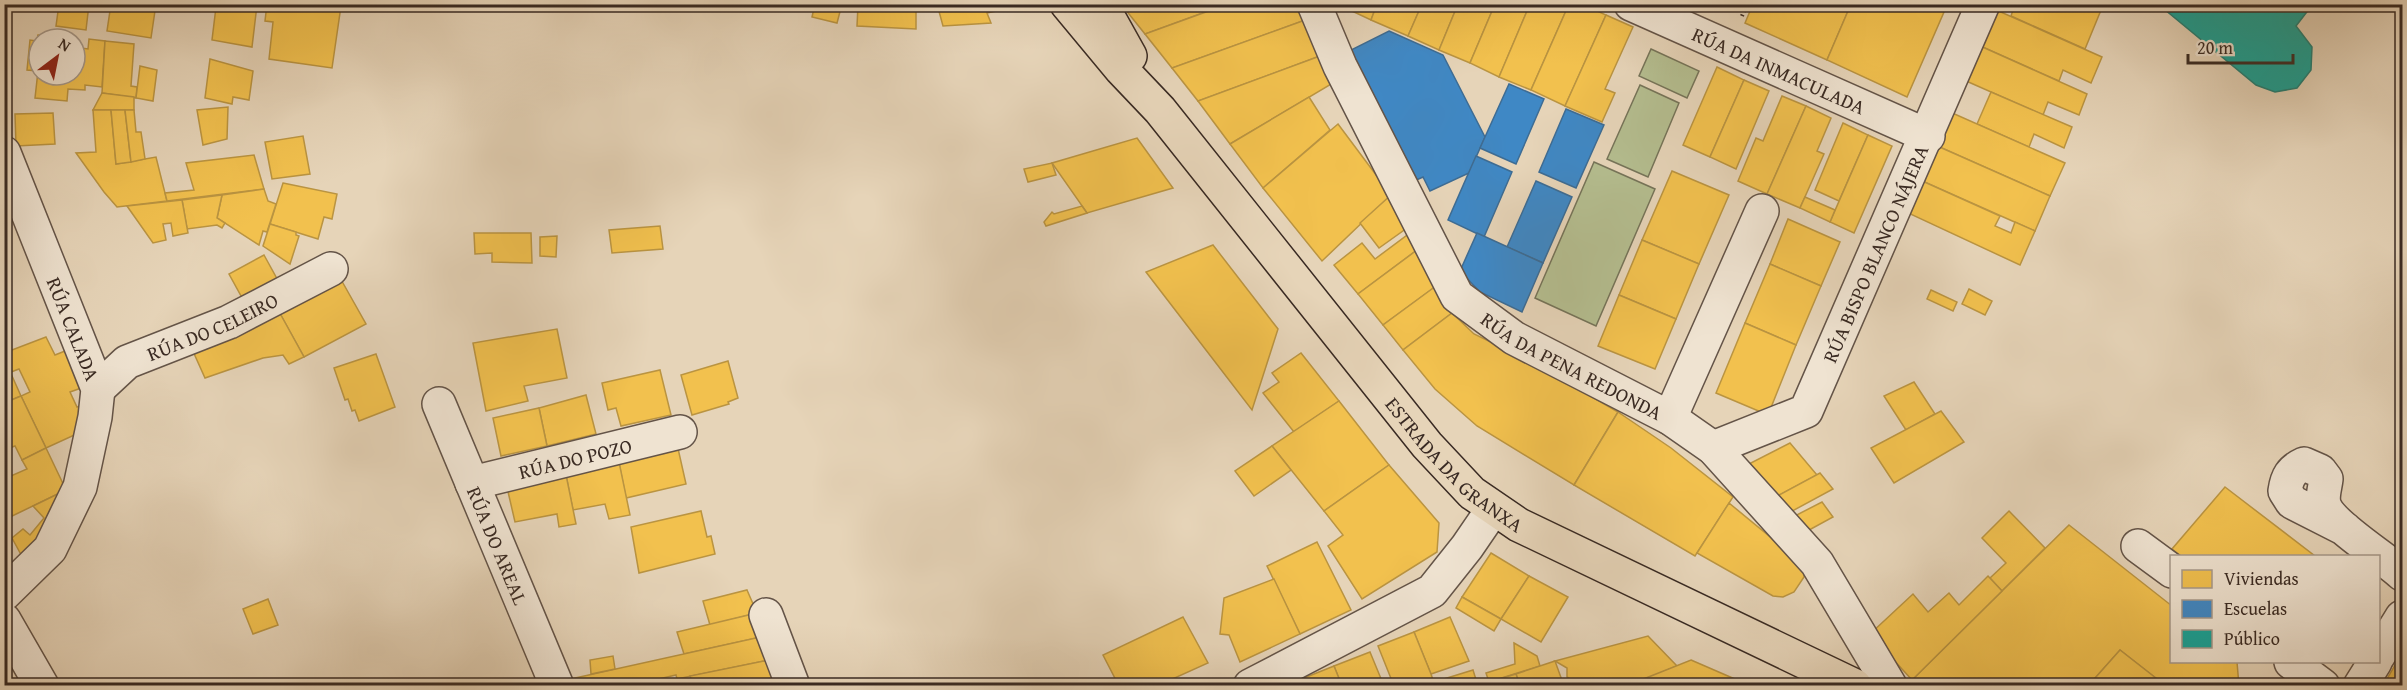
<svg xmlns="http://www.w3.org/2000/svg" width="2407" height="690" viewBox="0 0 2407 690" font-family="'Gentium Book Plus',serif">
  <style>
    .green { fill: #b4bd8f; stroke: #767459; stroke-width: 1.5 }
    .homes { fill: #f2c14e; stroke: #ba9441; stroke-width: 1.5 }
    .schools { fill: #3f88c5; stroke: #3d6c94; stroke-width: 1.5 }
    .public { fill: #17a398; stroke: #217f75; stroke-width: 1.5 }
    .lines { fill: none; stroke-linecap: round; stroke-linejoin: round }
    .minor-casing { stroke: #645448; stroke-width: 36 }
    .major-casing { stroke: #392a23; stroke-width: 36 }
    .path { stroke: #392a23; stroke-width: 4; stroke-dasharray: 1.5 3; stroke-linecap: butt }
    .minor { stroke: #efe3d1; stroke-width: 33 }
    .major { stroke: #e6d4b8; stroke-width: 33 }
    .labels { text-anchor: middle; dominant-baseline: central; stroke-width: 6; stroke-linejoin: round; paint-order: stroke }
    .street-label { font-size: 20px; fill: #392a23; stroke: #efe3d1 }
  </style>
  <rect width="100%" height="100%" fill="#e6d4b8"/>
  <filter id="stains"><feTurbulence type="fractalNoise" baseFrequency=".00333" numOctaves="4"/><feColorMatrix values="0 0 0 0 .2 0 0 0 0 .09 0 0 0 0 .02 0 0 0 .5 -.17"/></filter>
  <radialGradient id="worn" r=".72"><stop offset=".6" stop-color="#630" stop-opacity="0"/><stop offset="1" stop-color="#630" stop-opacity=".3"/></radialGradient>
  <g class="green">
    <path d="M1651,49L1699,71L1687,98L1639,76Z"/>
    <path d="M1640,85L1679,103L1648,177L1607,159Z"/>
    <path d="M1594,162L1655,189L1596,326L1535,298Z"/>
  </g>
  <g class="homes">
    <path d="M59,4H89L86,30L56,26Z"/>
    <path d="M111,4H156L151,38L107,31Z"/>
    <path d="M201,4L257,5L252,47L212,40L216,7Z"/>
    <path d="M267,4L341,6L332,68L269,59L273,22L265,21Z"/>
    <path d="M815,4H842L837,23L812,17Z"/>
    <path d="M877,4H916V29L857,26L858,5L877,7Z"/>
    <path d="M937,4H1018L1019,6L987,13L991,23L943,26Z"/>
    <path d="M1121,4H1203L1208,11L1145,34Z"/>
    <path d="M1228,4H1302L1308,19L1172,68L1145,34Z"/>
    <path d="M1337,4H1377L1371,20Z"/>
    <path d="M1377,4H1422L1408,36L1371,20Z"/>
    <path d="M1422,4H1458L1439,50L1408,36Z"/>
    <path d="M1458,4H1495L1470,63L1439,50Z"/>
    <path d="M1495,4H1530L1499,77L1470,63Z"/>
    <path d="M1530,4H1569L1531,90L1499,77Z"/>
    <path d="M1569,4H1582L1606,15L1565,106L1531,90Z"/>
    <path d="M1753,4H1851L1827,60L1745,23Z"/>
    <path d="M1851,4H1928L1944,12L1907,97L1827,60Z"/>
    <path d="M2015,4H2097L2101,10L2085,49L2011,16Z"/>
    <path d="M1994,9L2102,57L2091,83L2063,70L2059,81L1978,45Z"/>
    <path d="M1606,15L1633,27L1605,89L1615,93L1602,122L1565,106Z"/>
    <path d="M1308,19L1320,56L1198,101L1172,68Z"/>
    <path d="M38,35L57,37V39H39V75H75V47L88,49L89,39L105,41L102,87L85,85V90L68,89L67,101L35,98L38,71L27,70L30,40L37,41Z"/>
    <path d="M105,41L134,44L131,86L137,87L136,98L102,93Z"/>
    <path d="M1978,45L2087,94L2079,115L2048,102L2043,115L1964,80Z"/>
    <path d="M1320,56L1333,83L1230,144L1198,101Z"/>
    <path d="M210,59L253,71L249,100L233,97L232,104L205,98Z"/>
    <path d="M140,66L157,70L153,101L136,98Z"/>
    <path d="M1717,67L1744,80L1710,157L1683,145Z"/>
    <path d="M1744,80L1769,91L1736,169L1710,157Z"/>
    <path d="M1991,92L2072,127L2064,148L2034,134L2029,147L1977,124Z"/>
    <path d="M102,93L134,97V110H93Z"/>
    <path d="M1782,96L1806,106L1767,194L1738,181L1756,138L1763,141Z"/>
    <path d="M1309,97L1330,130L1263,188L1230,144Z"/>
    <path d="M1806,106L1831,118L1817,151L1824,154L1800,208L1767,194Z"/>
    <path d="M228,107L227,139L203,145L197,110Z"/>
    <path d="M93,110H111L116,164L156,157L167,201L117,207L104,192L76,153L96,152Z"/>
    <path d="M111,110H125L131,162L116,164Z"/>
    <path d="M125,110H134L136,132H141L145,159L131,162Z"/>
    <path d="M1950,112L2065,163L2050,196L1935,145Z"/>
    <path d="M53,113L55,144L16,146L15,114Z"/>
    <path d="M1843,123L1868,135L1839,201L1815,190Z"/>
    <path d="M1338,124L1391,195L1322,261L1263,188Z"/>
    <path d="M1868,135L1892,146L1854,233L1830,222Z"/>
    <path d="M303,136L310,174L272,179L265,142Z"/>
    <path d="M1137,138L1173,188L1087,213L1052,163Z"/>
    <path d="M1935,145L2050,196L2035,231L1920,180Z"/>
    <path d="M254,155L264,189L167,201L165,193L194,190L186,163Z"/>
    <path d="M1052,163L1056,175L1028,182L1024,169Z"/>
    <path d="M1672,171L1729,195L1699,264L1642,240Z"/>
    <path d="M1920,180L2000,216L1995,226L2011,233L2015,222L2035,231L2020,265L1906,212Z"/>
    <path d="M283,183L337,194L332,219L324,217L318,239L270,224Z"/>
    <path d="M264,189L268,201L276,204L267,232L263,231L259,245L217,218L222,195Z"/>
    <path d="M222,195L217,218L225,223L222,228L217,225L187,229L182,200Z"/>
    <path d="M1391,195L1407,228L1379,248L1360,223Z"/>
    <path d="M1805,197L1835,210L1830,222L1800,208Z"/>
    <path d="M182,200L188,233L173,236L171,223L163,224L166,240L153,243L127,206Z"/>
    <path d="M1082,206L1087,213L1046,226L1044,222L1052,212L1054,214Z"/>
    <path d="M1788,219L1840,242L1821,286L1770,264Z"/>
    <path d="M270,224L296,232V235L299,236L290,264L263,246Z"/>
    <path d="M660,226L663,249L612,253L609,230Z"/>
    <path d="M474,233H531L532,263L492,262V253L475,254Z"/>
    <path d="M1410,233L1417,250L1358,294L1334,265L1362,243L1375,259Z"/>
    <path d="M557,236L556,257L540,256V237Z"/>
    <path d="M1642,240L1699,264L1676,319L1619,295Z"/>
    <path d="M1213,245L1278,329L1252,410L1146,272Z"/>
    <path d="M1417,250L1436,286L1383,325L1358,294Z"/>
    <path d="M264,255L281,286L246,305L229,274Z"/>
    <path d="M1770,264L1821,286L1796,345L1745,323Z"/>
    <path d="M339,276L366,324L304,357L277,308Z"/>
    <path d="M1436,286L1452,313L1403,350L1383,325Z"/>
    <path d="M1969,289L1992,301L1985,315L1962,304Z"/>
    <path d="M1931,290L1957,302L1953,311L1927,299Z"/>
    <path d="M1619,295L1676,319L1655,369L1598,346Z"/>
    <path d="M277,308L304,357L289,364L283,355L263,358L205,378L192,349Z"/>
    <path d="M1452,313L1474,334L1532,362L1618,412L1574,485L1477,426L1435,389L1403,350Z"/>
    <path d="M1745,323L1796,345L1768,415L1716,393Z"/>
    <path d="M557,329L567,378L524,386L528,401L486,411L473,343Z"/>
    <path d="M46,337L55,355L70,349L87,386L70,392L77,407L83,405L81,432L46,448L21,396L30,392L19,369L11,372L4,358V353Z"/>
    <path d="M1301,353L1339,401L1294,432L1263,393L1279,382L1272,373Z"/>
    <path d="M376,354L395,407L359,421L355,410L352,411L348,399L345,400L334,368Z"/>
    <path d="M4,358L21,396L4,403Z"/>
    <path d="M728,361L738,398L728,402L729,404L692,415L681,375Z"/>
    <path d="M660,370L671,415L621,426L616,408L608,410L602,383Z"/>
    <path d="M1914,382L1935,414L1906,430L1884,396Z"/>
    <path d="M586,395L596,434L547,446L539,408Z"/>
    <path d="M21,396L46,448L22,460L15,446L4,450V403Z"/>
    <path d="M1339,401L1389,465L1324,511L1272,446Z"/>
    <path d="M539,408L547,446L501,456L493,418Z"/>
    <path d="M1941,411L1964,442L1894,483L1871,448Z"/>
    <path d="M1618,412L1671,448L1733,497L1695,556L1574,485Z"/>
    <path d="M1790,443L1817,475L1770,500L1743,467Z"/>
    <path d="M677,444L686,484L626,498L618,458Z"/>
    <path d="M1272,446L1291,470L1254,496L1235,471Z"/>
    <path d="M46,448L66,490L8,518L4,512V479L27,469L22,460Z"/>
    <path d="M619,462L630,515L609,519L605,504L573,510L565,470Z"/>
    <path d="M1389,465L1439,523L1437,552L1362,599L1328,546L1343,535L1324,511Z"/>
    <path d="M565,470L576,524L559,527L557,514L515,522L506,483Z"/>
    <path d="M1820,473L1833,489L1783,516L1770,500Z"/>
    <path d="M2225,487L2315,556H2181L2172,549Z"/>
    <path d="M66,490L25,562L12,538L23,529L30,535L44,518L33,506Z"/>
    <path d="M1822,502L1833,517L1800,535L1787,520Z"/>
    <path d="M1729,503L1803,564L1804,577L1794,592L1783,597L1773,596L1697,553Z"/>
    <path d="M701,511L707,537L711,536L715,554L639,573L631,527Z"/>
    <path d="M2009,511L2045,548L2002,591L1990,578L2006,563L1982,538Z"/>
    <path d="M2069,525L2172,606V662H2237L2239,686H2166L2120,650L2088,686H1921L1912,680Z"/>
    <path d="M1317,542L1351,610L1300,634L1267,566Z"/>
    <path d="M1491,553L1529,576L1501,619L1462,597Z"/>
    <path d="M1529,576L1568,597L1541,642L1501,619Z"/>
    <path d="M1988,576L2002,591L1912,680L1870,634L1913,594L1928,612L1949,593L1959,605Z"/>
    <path d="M1274,579L1300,634L1240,662L1229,635L1220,634L1224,598Z"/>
    <path d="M747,590L757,613L710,625L703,601Z"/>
    <path d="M1462,597L1501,619L1494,631L1456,608Z"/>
    <path d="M268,599L278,625L253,634L243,609Z"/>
    <path d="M757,613L765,636L684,654L677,632Z"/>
    <path d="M1183,617L1208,663L1157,686H1119L1103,655Z"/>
    <path d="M1450,617L1469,661L1431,674L1414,632Z"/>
    <path d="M1414,632L1431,674L1435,686H1394L1378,646Z"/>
    <path d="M765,636L774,659L677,679L676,675L650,681L651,685L649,686H569L566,680Z"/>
    <path d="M1648,636L1677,666L1629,686H1581L1567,677V668L1555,661Z"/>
    <path d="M1514,643L1537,656L1540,666L1489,682L1486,673L1515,664Z"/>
    <path d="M2120,650L2166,686H2088Z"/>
    <path d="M1370,652L1384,686H1342L1334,666Z"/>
    <path d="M2402,653V686H2383Z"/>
    <path d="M613,656L615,669L591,674L590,660Z"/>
    <path d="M774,659L784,686H694L690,676Z"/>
    <path d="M1691,660L1751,686H1644L1641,680Z"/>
    <path d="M1555,661L1564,686H1520L1516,674Z"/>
    <path d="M1334,666L1342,686H1307L1304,678Z"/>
    <path d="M1473,670L1478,686H1435L1434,682Z"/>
    <path d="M1516,674L1520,686H1479L1489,682Z"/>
    <path d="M1304,678L1307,686H1285Z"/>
  </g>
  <g class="schools">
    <path d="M1389,31L1443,55L1485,137L1469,173L1430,191L1423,177L1412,182L1351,50Z"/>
    <path d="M1509,84L1544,99L1516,164L1480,148Z"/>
    <path d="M1566,109L1604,125L1576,188L1539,172Z"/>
    <path d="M1476,156L1512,172L1484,237L1448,220Z"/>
    <path d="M1536,181L1572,197L1543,263L1507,247Z"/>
    <path d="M1477,233L1543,263L1522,312L1480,292L1460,271Z"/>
  </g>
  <path class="public" d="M2158,4H2313L2296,26L2312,47L2311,70L2297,88L2275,92L2256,85Z"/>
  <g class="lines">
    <g class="minor-casing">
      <g id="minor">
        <path id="s1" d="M1314,4L1340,66L1457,296L1514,338L1670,418L1713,448L1817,563L1890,686"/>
        <path id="s2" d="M1631,4L1928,136"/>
        <path id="s3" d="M4,153L98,389L95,417L80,487L50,549L4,594"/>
        <path id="s4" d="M98,389L127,362L229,322L331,269"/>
        <path id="s5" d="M439,404L557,686"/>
        <path d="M1670,418L1762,211"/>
        <path id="s6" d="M1713,448L1806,411L1983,4"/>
        <path id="s7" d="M472,483L680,432"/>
        <path d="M2345,529L2292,502L2285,491C2287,477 2291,470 2304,464L2320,471L2326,479C2325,488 2321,498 2325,507C2334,527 2384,557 2402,574"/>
        <path d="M2138,546L2172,571"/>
        <path d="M766,615L793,686"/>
        <path d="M4,620L42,686"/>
        <path d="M2378,656L2402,617"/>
        <path d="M2291,662L2323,686"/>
        <path d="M1250,686L1432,591L1467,547L1493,509"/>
        <path d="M2360,686L2375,662"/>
      </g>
    </g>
    <g class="major-casing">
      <g id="major">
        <path id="s8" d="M1067,4L1121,69L1160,110L1427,445L1472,493L1519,525L1855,686"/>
        <path d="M1101,4L1130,56"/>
      </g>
    </g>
    <path class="path" d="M1742,16L1747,4"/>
    <use href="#minor" class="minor"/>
    <use href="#major" class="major"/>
  </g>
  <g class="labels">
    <g class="street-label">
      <text stroke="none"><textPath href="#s2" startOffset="162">RÚA DA INMACULADA</textPath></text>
      <text stroke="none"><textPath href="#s6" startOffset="272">RÚA BISPO BLANCO NÁJERA</textPath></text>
      <text stroke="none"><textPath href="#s4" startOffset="132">RÚA DO CELEIRO</textPath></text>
      <text stroke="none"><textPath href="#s3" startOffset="189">RÚA CALADA</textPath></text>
      <text stroke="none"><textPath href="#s1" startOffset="460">RÚA DA PENA REDONDA</textPath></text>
      <text stroke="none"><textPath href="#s7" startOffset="106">RÚA DO POZO</textPath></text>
      <text stroke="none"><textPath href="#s8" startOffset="603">ESTRADA DA GRANXA</textPath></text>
      <text stroke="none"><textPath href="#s5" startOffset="153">RÚA DO AREAL</textPath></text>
    </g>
  </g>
  <rect width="2407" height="690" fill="none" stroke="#e6d4b8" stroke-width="24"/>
  <rect x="6" y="6" width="2395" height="678" fill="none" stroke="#392a23" stroke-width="3"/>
  <rect x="12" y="12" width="2383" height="666" fill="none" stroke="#392a23" stroke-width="1.5"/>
  <rect x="2170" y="555" width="210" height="108" fill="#efe3d1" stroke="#a6998b" stroke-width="1.5"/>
  <rect x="2182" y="570" width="30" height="18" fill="#f2c14e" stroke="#a6998b" stroke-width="1.5"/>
  <text x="2224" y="585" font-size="18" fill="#392a23">Viviendas</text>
  <rect x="2182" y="600" width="30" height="18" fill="#3f88c5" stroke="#a6998b" stroke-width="1.5"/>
  <text x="2224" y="615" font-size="18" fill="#392a23">Escuelas</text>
  <rect x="2182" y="630" width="30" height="18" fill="#17a398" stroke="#a6998b" stroke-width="1.5"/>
  <text x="2224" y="645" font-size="18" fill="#392a23">Público</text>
  <g transform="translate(57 57) rotate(32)"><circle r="28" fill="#efe3d1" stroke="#a6998b" stroke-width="1.5"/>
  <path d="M0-4.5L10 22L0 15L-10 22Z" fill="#8f2418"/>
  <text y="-9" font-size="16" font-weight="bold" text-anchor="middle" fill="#392a23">N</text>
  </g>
  <path d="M2188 54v9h105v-9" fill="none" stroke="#392a23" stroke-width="3"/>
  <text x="2197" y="54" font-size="18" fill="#392a23" stroke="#efe3d1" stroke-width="4.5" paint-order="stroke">20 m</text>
  <rect width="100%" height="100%" filter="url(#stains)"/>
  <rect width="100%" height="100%" fill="url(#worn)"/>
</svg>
